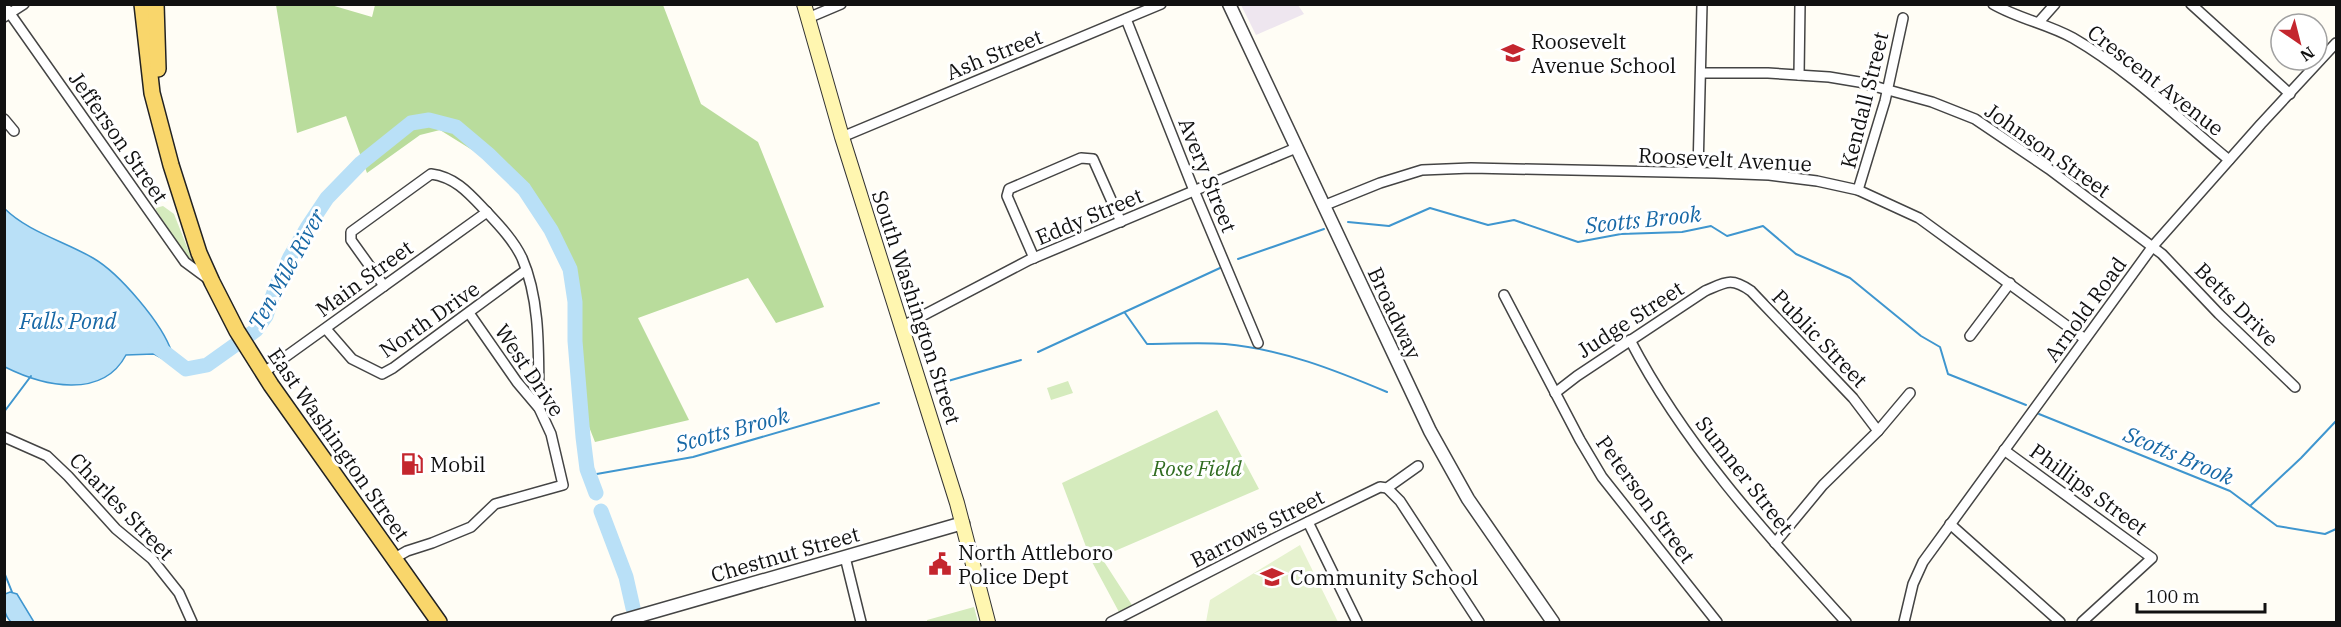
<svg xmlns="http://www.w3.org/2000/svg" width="2341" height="627" viewBox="0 0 2341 627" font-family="'IBM Plex Serif',serif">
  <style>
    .industrial { fill: #eee6ef }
    .green { fill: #d5ebbd }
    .forest { fill: #b9dc9c }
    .pitch { fill: #e6f2cf }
    .water { fill: #b9e0f7; stroke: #3f96cf; stroke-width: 1.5 }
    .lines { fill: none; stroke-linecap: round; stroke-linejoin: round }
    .stream { stroke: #3f96cf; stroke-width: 2 }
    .river { stroke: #b9e0f7; stroke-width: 15 }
    .minor-casing { stroke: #444; stroke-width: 12 }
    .tertiary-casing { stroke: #444; stroke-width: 15 }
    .secondary-casing { stroke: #333; stroke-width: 16 }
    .primary-casing { stroke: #222; stroke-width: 18 }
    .minor { stroke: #fff; stroke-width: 9 }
    .tertiary { stroke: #fff; stroke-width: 12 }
    .secondary { stroke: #fff6b0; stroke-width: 14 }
    .primary { stroke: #f9d66b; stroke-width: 15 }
    .labels { text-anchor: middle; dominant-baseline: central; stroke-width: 6; stroke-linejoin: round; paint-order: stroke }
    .poi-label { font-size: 21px; fill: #111; stroke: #fff; text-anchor: start }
    .street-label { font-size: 21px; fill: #111; stroke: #fff }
    .park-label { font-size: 21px; font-style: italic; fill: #2f6b1f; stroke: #fff }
    .water-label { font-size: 22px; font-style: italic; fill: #1768a6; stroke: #fff }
  </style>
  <rect width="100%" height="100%" fill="#fffdf5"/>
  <path class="industrial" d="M1241,5H1298L1304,14L1256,35Z"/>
  <g class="green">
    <path d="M163,206L174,214L193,262L191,264L156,210V208Z"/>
    <path d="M1068,381L1073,393L1051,400L1047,388Z"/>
    <path d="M1217,410L1259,489L1101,557L1132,605L1119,612L1091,560L1062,483Z"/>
    <path d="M974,607L978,622H927V620Z"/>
  </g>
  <path class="forest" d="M375,5H663L701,104L758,142L824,307L776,323L748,278L638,318L689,420L595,442L582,409L571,343L568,278L529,202L485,158L440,130L420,135L367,173L346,116L297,133L276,5H331L372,17Z"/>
  <path class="pitch" d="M1300,545L1338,622H1206L1210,600Z"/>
  <g class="water">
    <path d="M4,208C28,232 64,241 93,258C119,273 163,324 172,353L167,361L154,354L126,355C102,400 43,386 5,367Z"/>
    <path d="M10,592L17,594L34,622H11C3,614 4,605 5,594Z"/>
  </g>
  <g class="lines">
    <g class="stream">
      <path d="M1348,222L1389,226L1430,208L1488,225L1514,220L1578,242L1621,234L1682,232L1711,226L1727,236L1763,226L1796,254L1850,278L1921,336L1940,347L1948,374L2026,405"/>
      <path d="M1238,259L1324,229"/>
      <path d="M1125,313L1147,344C1173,344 1199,342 1225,344C1282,349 1335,370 1387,392"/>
      <path d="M1038,352L1220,268"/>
      <path d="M934,385L1021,360"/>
      <path d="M4,412L31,376"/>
      <path d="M2039,414L2230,491L2277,526L2325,534L2336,529"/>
      <path d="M591,475L693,457L879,403"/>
      <path d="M2251,505L2301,458L2336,421"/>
      <path d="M4,572L12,592"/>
    </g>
    <g class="river">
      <path d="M155,345L186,369L207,365L256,330L266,316L275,289L290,257L307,228L327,198L361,163L411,123L429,120L456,127L488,154L524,189L551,230L570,269L575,302V341L583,437L587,469L596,493"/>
      <path d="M601,511L626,577L633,608"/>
    </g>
    <g class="minor-casing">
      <g id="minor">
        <path d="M1993,4C2019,19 2048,24 2073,38C2130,71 2179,119 2229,160"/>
        <path d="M2191,4L2290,94"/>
        <path d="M4,5L185,262L208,279"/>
        <path d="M4,17L24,4"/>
        <path d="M808,18L841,4"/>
        <path d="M1126,19L1193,188L1258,343"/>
        <path d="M2039,22L2055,4"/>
        <path d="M1701,73H1768L1829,77L1859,82L1932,102L1975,119L2049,169L2162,254L2219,314L2295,387"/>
        <path d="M1799,75L1800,4"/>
        <path d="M4,119L14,131"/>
        <path d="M842,137L1161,4"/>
        <path d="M1698,172L1702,4"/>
        <path d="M1858,190L1885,101L1903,18"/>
        <path d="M1323,206L1380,183L1422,170L1471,168L1715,173L1769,175L1817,181L1858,190L1919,218L2085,339"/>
        <path d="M1034,258L1007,196L1009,189L1081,158L1093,159L1121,222"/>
        <path d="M384,286L351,240V232L431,174C454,177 467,191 483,208C497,223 513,239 522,258C542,304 538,360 539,408"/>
        <path d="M1504,295L1580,440L1602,477L1717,622"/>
        <path d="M901,327L1029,260L1296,148"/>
        <path d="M326,329L352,359L382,374L393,368L526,270"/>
        <path d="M1970,336L2010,283"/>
        <path d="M1630,340C1685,446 1767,535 1846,622"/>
        <path d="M263,373L487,212"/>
        <path d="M1555,393L1577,376L1705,291C1726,282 1731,277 1751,291L1853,398L1878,431"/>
        <path d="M4,437L47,456L68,476L116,529L152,559L179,593L192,622"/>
        <path d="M2004,450L2152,558L2082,622"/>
        <path d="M1387,488L1400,501L1479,622"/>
        <path d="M1308,522L1357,622"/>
        <path d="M1950,524L2060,622"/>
        <path d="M1775,543L1823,485L1878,431L1910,393"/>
        <path d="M845,557L861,622"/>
        <path d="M393,559L407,551L432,543L471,527L495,504L563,485L551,434L539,408L517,382L469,313"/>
        <path d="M1111,622L1281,535L1380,487L1387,488L1418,466"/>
        <path d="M1904,622L1913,584L1923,562L2153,246L2261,124L2336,43"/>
      </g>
    </g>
    <g class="tertiary-casing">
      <g id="tertiary">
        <path d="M1229,4L1430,431L1468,499L1553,622"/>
        <path d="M618,622L963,523"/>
      </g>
    </g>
    <g class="secondary-casing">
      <path id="secondary" d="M804,4L842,137L957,503L988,622"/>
    </g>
    <g class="primary-casing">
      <g id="primary">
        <path d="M142,4L152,93L171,165L199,253L212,282L237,331L271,385L439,622"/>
        <path d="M156,4L158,69"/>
      </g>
    </g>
    <use href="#minor" class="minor"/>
    <use href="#tertiary" class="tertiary"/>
    <use href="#secondary" class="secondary"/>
    <use href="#primary" class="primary"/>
  </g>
  <defs>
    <g id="school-bare" transform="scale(1.8)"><path d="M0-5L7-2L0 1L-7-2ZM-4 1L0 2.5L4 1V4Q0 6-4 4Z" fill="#c4262e" stroke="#fff" stroke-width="2.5" paint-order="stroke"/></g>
    <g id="fuel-bare" transform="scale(1.8)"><path d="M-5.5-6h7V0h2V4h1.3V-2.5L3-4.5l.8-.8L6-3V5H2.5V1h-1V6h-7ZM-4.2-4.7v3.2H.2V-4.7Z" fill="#c4262e" stroke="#fff" stroke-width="2.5" paint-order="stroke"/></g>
    <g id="civic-bare" transform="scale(1.8)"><path d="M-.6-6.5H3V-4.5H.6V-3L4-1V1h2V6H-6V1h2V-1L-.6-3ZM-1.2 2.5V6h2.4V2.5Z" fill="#c4262e" stroke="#fff" stroke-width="2.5" paint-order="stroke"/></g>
  </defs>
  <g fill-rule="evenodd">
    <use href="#school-bare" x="1513" y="53"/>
    <use href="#fuel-bare" x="412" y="464"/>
    <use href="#civic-bare" x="940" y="564"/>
    <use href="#school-bare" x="1272" y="577"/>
  </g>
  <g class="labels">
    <g class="poi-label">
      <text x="1531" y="41">Roosevelt<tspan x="1531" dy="24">Avenue School</tspan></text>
      <text x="430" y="464">Mobil</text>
      <text x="958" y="552">North Attleboro<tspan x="958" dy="24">Police Dept</tspan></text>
      <text x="1290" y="577">Community School</text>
    </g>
    <g class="street-label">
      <text transform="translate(994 54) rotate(-22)">Ash Street</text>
      <text transform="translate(2156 80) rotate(38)">Crescent Avenue</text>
      <text transform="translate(1864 100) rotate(-76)">Kendall Street</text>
      <text transform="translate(119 137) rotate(55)">Jefferson Street</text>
      <text transform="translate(2048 150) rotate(35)">Johnson Street</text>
      <text transform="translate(1725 159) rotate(3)">Roosevelt Avenue</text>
      <text transform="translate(1208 175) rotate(68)">Avery Street</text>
      <text transform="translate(1089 216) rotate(-23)">Eddy Street</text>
      <text transform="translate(364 278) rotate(-36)">Main Street</text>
      <text transform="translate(2237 304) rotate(45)">Betts Drive</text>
      <text transform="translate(917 307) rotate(72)">South Washington Street</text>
      <text transform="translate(2085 309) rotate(-54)">Arnold Road</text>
      <text transform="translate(1395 313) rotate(65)">Broadway</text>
      <text transform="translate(429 319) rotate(-35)">North Drive</text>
      <text transform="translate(1630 319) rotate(-33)">Judge Street</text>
      <text transform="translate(1820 338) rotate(46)">Public Street</text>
      <text transform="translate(530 370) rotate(56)">West Drive</text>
      <text transform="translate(339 444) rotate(55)">East Washington Street</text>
      <text transform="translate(1745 475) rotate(52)">Sumner Street</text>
      <text transform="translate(2089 489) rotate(36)">Phillips Street</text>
      <text transform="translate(1646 499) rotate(54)">Peterson Street</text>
      <text transform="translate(122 506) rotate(46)">Charles Street</text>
      <text transform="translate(1257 528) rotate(-27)">Barrows Street</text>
      <text transform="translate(785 554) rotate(-16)">Chestnut Street</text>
    </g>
    <g class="park-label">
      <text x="1197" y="468">Rose Field</text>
    </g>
    <g class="water-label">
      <text transform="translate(1643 219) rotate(-6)">Scotts Brook</text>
      <text transform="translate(286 269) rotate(-61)">Ten Mile River</text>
      <text x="68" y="320">Falls Pond</text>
      <text transform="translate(732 429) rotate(-15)">Scotts Brook</text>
      <text transform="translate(2179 455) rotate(23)">Scotts Brook</text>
    </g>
  </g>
  <rect width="2341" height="627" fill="none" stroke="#111111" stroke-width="12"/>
  <g transform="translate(2299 42) rotate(145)"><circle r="28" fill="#ffffff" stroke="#a0a0a0" stroke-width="1.5"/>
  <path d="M0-4.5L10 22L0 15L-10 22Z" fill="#c4262e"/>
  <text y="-9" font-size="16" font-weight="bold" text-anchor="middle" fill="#111111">N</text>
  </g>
  <path d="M2137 603v9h128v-9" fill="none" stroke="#111111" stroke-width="3"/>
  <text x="2146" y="603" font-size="18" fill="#111111" stroke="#ffffff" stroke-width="4.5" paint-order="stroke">100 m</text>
</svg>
